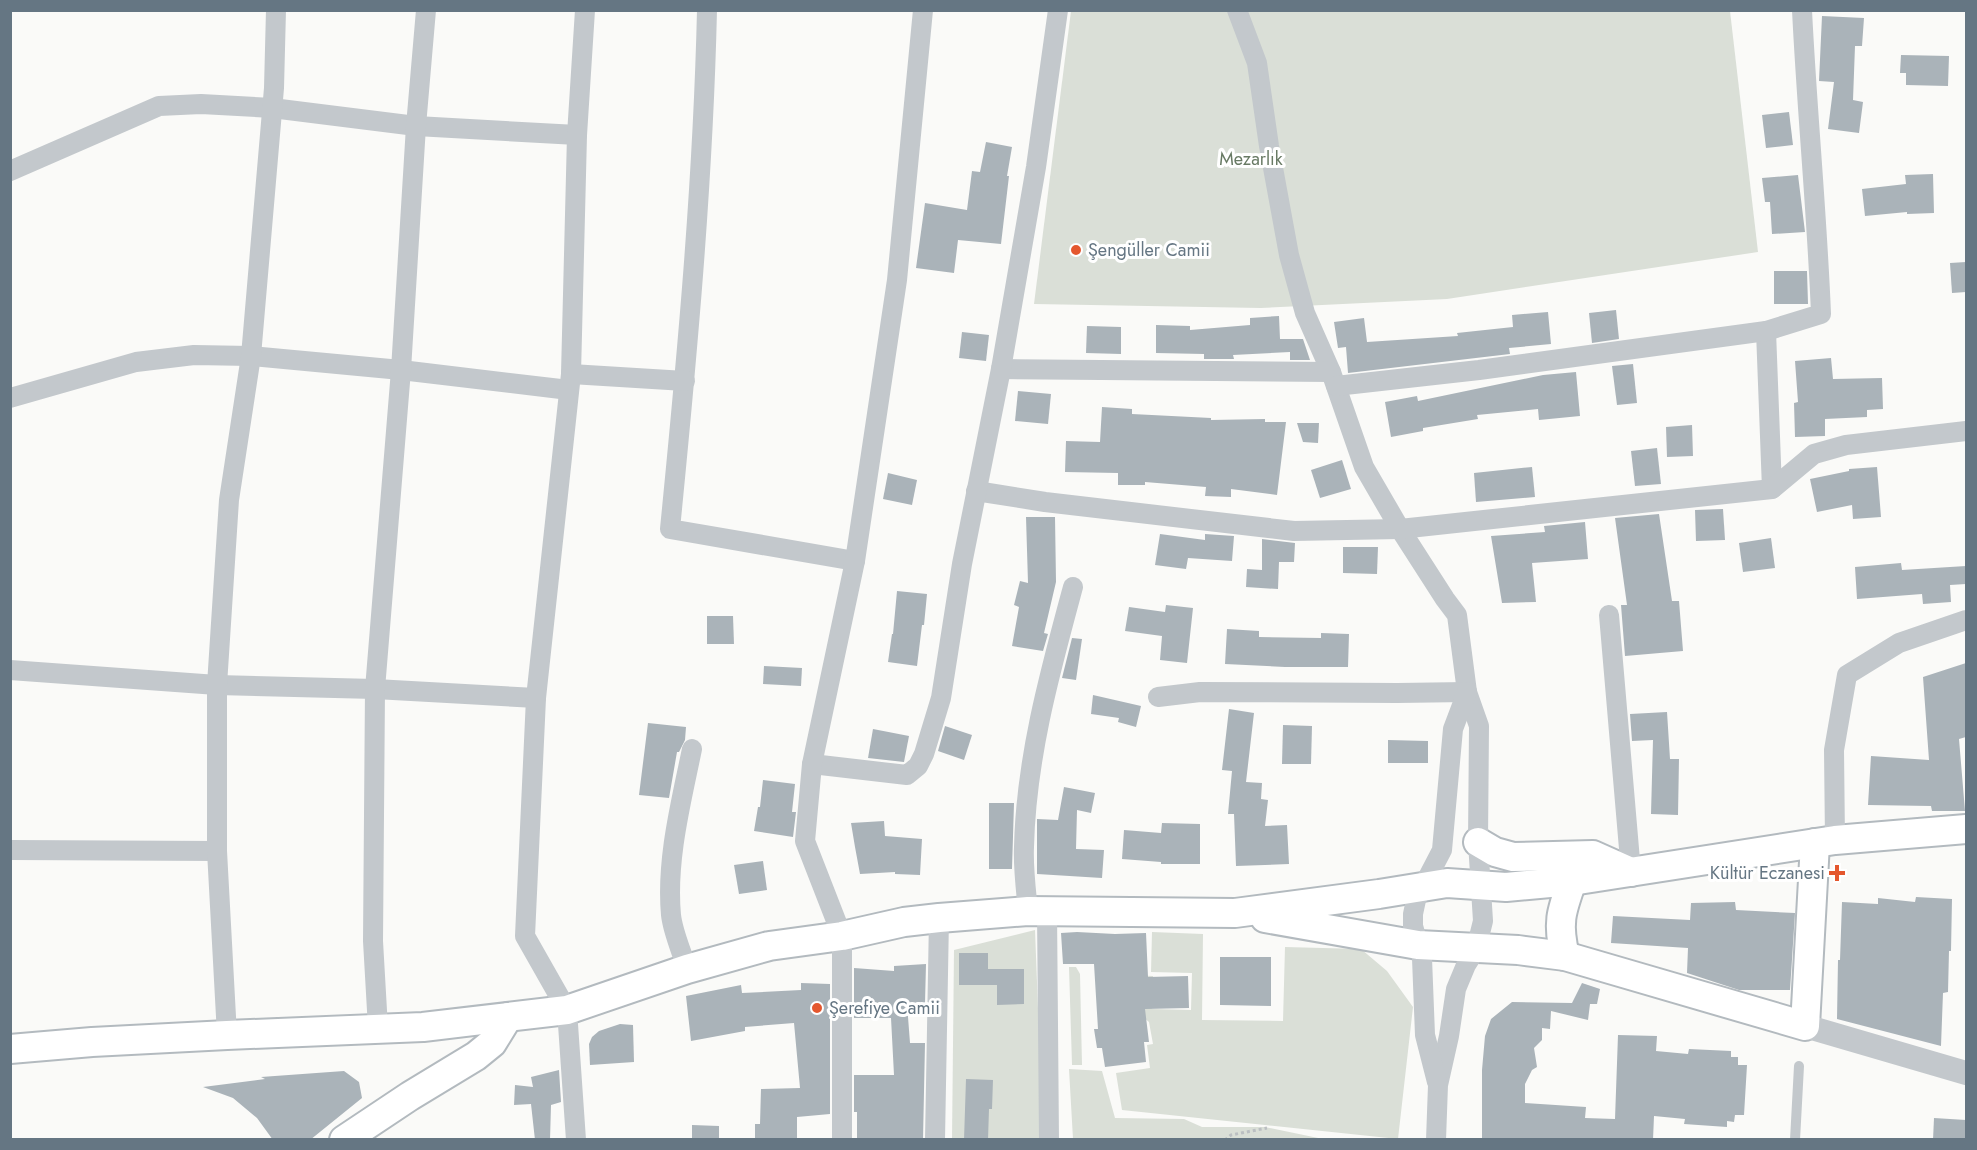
<svg xmlns="http://www.w3.org/2000/svg" width="1977" height="1150" viewBox="0 0 1977 1150" font-family="Jost,sans-serif">
  <style>
    .green { fill: #dadfd7 }
    .building { fill: #aab3b9 }
    .lines { fill: none; stroke-linecap: round; stroke-linejoin: round }
    .secondary-casing { stroke: #b3babf; stroke-width: 32 }
    .path { stroke: #bbbfc2; stroke-width: 3; stroke-dasharray: 3 3; stroke-linecap: butt }
    .service { stroke: #c3c8cc; stroke-width: 10 }
    .minor { stroke: #c3c8cc; stroke-width: 20 }
    .tertiary { stroke: #c3c8cc; stroke-width: 24 }
    .secondary { stroke: #fff; stroke-width: 28 }
    .poi-dot { fill: #e4572e; stroke: #fff; stroke-width: 2 }
    .labels { text-anchor: middle; dominant-baseline: central; stroke-width: 6; stroke-linejoin: round; paint-order: stroke }
    .park-label { font-size: 18px; fill: #687a64; stroke: #fff }
    .poi-label { font-size: 18px; fill: #657683; stroke: #fff; text-anchor: start }
  </style>
  <rect width="100%" height="100%" fill="#fafaf8"/>
  <g class="green">
    <path d="M1071,11H1730L1758,252L1447,299L1261,308L1034,304Z"/>
    <path d="M1035,930L1043,1139L952,1140L954,950Z"/>
    <path d="M1152,932L1203,934L1202,1020L1283,1021L1285,947L1361,949L1387,971L1413,1007L1398,1139L1122,1110L1116,1073L1150,1068L1147,1045L1153,1044L1149,1022L1138,1013L1129,975L1153,976L1152,1009L1191,1010L1192,973L1151,972Z"/>
    <path d="M1069,967H1076L1080,974L1082,1065H1072Z"/>
    <path d="M1069,1069L1102,1071L1115,1118L1184,1119L1202,1127H1265L1323,1139H1073Z"/>
  </g>
  <g class="building">
    <path d="M1822,16L1864,18L1862,46H1855L1853,100L1863,102L1859,133L1828,129L1834,82L1819,81Z"/>
    <path d="M1901,55L1949,56L1948,86L1906,85V73H1900Z"/>
    <path d="M1789,112L1793,145L1766,148L1762,115Z"/>
    <path d="M986,142L1012,147L1007,176H1009L1001,244L958,240L954,273L916,268L925,203L967,210L972,171L980,172Z"/>
    <path d="M1933,174L1934,213L1907,214V212L1865,216L1862,189L1906,184L1905,175Z"/>
    <path d="M1798,175L1805,232L1772,234L1770,202H1765L1762,178Z"/>
    <path d="M1966,262V292L1952,293L1950,263Z"/>
    <path d="M1774,271H1807L1808,304H1774Z"/>
    <path d="M1616,310L1619,339L1592,343L1589,313Z"/>
    <path d="M1548,312L1551,344L1509,348L1510,354L1348,373L1346,347L1338,348L1334,322L1364,318L1367,342L1458,336L1457,333L1513,327L1512,315Z"/>
    <path d="M1279,316L1280,339H1303L1310,360H1290V352L1233,355L1234,359H1204V354L1156,353V325L1190,326V330L1250,325V318Z"/>
    <path d="M1087,326L1121,327V354L1086,353Z"/>
    <path d="M962,332L989,335L986,361L959,358Z"/>
    <path d="M1831,358L1833,379L1882,378L1883,409L1867,410V417L1825,419V436L1795,437L1794,403L1798,402L1795,361Z"/>
    <path d="M1633,364L1637,403L1617,405L1612,366Z"/>
    <path d="M1576,372L1580,416L1539,420L1538,409L1477,415L1478,419L1423,428V431L1391,437L1385,402L1417,396L1418,401L1543,375Z"/>
    <path d="M1018,391L1051,394L1048,424L1015,421Z"/>
    <path d="M1102,407L1132,409V414L1211,418V420L1265,419V422H1286L1277,495L1231,489V497L1205,496L1206,487L1145,482V485H1118V473L1065,472L1066,441L1100,442Z"/>
    <path d="M1297,423H1319L1318,443L1303,442Z"/>
    <path d="M1692,425L1693,456L1667,457L1666,427Z"/>
    <path d="M1657,448L1661,484L1635,486L1631,451Z"/>
    <path d="M1342,460L1351,489L1320,498L1311,470Z"/>
    <path d="M1532,467L1535,497L1476,502L1474,473Z"/>
    <path d="M1877,467L1881,517L1853,519L1852,505L1817,512L1810,479L1849,471V469Z"/>
    <path d="M888,473L917,480L912,505L883,499Z"/>
    <path d="M1723,509L1725,540L1696,541L1695,510Z"/>
    <path d="M1659,514L1672,601H1679L1683,651L1625,656L1621,605H1627L1615,518Z"/>
    <path d="M1026,517H1055L1056,582L1044,633L1048,634L1043,651L1012,646L1019,607L1014,605L1020,581L1028,583Z"/>
    <path d="M1585,522L1588,559L1532,563L1536,602L1502,603L1491,536L1545,532L1544,526Z"/>
    <path d="M1160,534L1205,540V534L1234,536L1232,561L1188,558L1186,569L1155,565Z"/>
    <path d="M1771,538L1775,568L1743,572L1739,543Z"/>
    <path d="M1262,539L1295,543L1294,562H1279L1278,589L1246,587L1247,569L1262,570Z"/>
    <path d="M1343,547H1378L1377,574L1343,573Z"/>
    <path d="M1901,563L1902,570L1966,566V584L1950,585L1951,602L1923,604L1922,594L1857,599L1855,567Z"/>
    <path d="M897,591L927,594L924,625H922L917,666L888,662L892,634H893Z"/>
    <path d="M1166,605L1193,608L1187,663L1160,660L1162,636L1125,631L1129,607L1165,612Z"/>
    <path d="M707,616H733L734,644H707Z"/>
    <path d="M1227,629L1259,631V637L1321,638V633L1349,634L1348,667H1285L1225,664Z"/>
    <path d="M1072,638L1082,639L1076,680L1062,678Z"/>
    <path d="M1966,663V737L1959,739L1965,811H1932L1931,806L1868,805L1871,756L1929,760L1923,677Z"/>
    <path d="M764,666L802,668L801,686L763,684Z"/>
    <path d="M1093,695L1141,706L1136,727L1118,722L1119,718L1091,714Z"/>
    <path d="M1229,709L1254,713L1246,782L1262,783L1261,799L1268,800L1265,826L1287,825L1289,864L1236,866L1234,814H1228L1232,771L1222,770Z"/>
    <path d="M1667,712L1670,759H1679L1678,815L1651,814L1653,740L1632,741L1630,714Z"/>
    <path d="M648,723L686,727L685,740L679,752H677L669,798L639,795Z"/>
    <path d="M1283,725L1312,726L1311,764H1282Z"/>
    <path d="M945,726L972,735L964,760L938,751Z"/>
    <path d="M873,729L909,736L904,762L868,758Z"/>
    <path d="M1388,740L1428,741V763H1388Z"/>
    <path d="M763,780L795,784L792,812H796L793,837L754,831L758,807H760Z"/>
    <path d="M1064,787L1095,793L1091,813L1077,810L1076,849L1104,850L1102,878L1037,874V819L1058,820Z"/>
    <path d="M989,803H1014L1012,869H989Z"/>
    <path d="M884,821L885,836L922,839L920,875L895,874V872L860,874L855,847H857H855L851,823Z"/>
    <path d="M1162,823L1200,824V864H1161V862L1122,859L1124,830L1161,833Z"/>
    <path d="M763,861L767,890L739,894L734,865Z"/>
    <path d="M1916,897L1952,899L1951,951H1949L1948,992L1943,993L1941,1046L1837,1019L1838,960H1840L1842,902L1878,904V898L1915,902Z"/>
    <path d="M1735,902L1736,910L1795,913L1790,990H1739L1687,973L1688,948L1611,943L1613,916L1690,920L1691,903Z"/>
    <path d="M1077,932L1115,934L1146,933L1148,977L1188,976L1189,1008L1145,1009L1149,1042H1144L1146,1062L1105,1067L1102,1048H1097L1094,1029H1098L1094,964H1063L1061,933Z"/>
    <path d="M959,953H988V969H1024V1004L997,1005V985H959Z"/>
    <path d="M1220,957H1271V1006L1220,1005Z"/>
    <path d="M926,964L925,1003L907,1004L910,1043H925L923,1140H857V1112H854V1075H894L891,1018H854V968L894,971V966Z"/>
    <path d="M801,983L830,984V1114L797,1117V1140H755V1124H760L761,1089L800,1088L794,1023L745,1027V1031L691,1041L686,996L741,985L742,993L801,990Z"/>
    <path d="M1582,983L1600,989L1597,1004H1590L1588,1020L1551,1011L1550,1029L1542,1028V1040L1534,1048L1537,1067L1532,1070L1525,1084V1103L1586,1107L1585,1118L1615,1119L1618,1035L1657,1036L1656,1051L1688,1054L1689,1049L1731,1051V1057H1738V1065H1747L1744,1115H1735L1734,1122L1727,1121V1127L1684,1124L1685,1119L1654,1116L1653,1140H1482V1070L1485,1036L1491,1019L1512,1002L1572,1003Z"/>
    <path d="M620,1024L633,1025L634,1062L590,1065L589,1044L592,1037L599,1031Z"/>
    <path d="M559,1070L561,1102L551,1105L550,1140H535L531,1104L514,1105L515,1085L533,1087L531,1077Z"/>
    <path d="M344,1071L359,1082L362,1098L310,1140H273L257,1118L233,1098L203,1087L265,1079L261,1077Z"/>
    <path d="M966,1079L993,1080L992,1109H989L988,1140H964Z"/>
    <path d="M1934,1118L1966,1120V1140H1933Z"/>
    <path d="M692,1125L719,1126V1140H692Z"/>
  </g>
  <g class="lines">
    <g class="secondary-casing">
      <g id="secondary">
        <path d="M1478,842L1495,852L1513,857L1593,855L1631,872"/>
        <path d="M1265,918L1418,945L1518,950L1565,956L1805,1026L1815,843"/>
        <path d="M1565,956C1557,923 1561,912 1572,881"/>
        <path d="M10,1049L92,1042L227,1035L423,1027L567,1010L687,969L769,946L842,936L904,922L939,918L1028,911L1235,913L1379,894L1447,883L1506,887L1572,881L1835,840L1966,829"/>
        <path d="M344,1140L410,1096L476,1056L492,1043L508,1017"/>
      </g>
    </g>
    <path class="path" d="M1225,1140L1231,1135L1267,1128"/>
    <path class="service" d="M1795,1140L1799,1066"/>
    <g class="minor">
      <path d="M707,10C703,184 687,357 670,529L855,561"/>
      <path d="M1237,10L1257,63L1269,146L1289,255L1305,313L1331,372L1364,467L1400,529L1445,599L1457,615L1467,692L1479,726L1478,842L1483,921L1476,949L1466,965L1456,989L1449,1036L1438,1085L1436,1140"/>
      <path d="M10,171L159,106L201,104L272,108L416,126L577,135"/>
      <path d="M1766,331L1772,489"/>
      <path d="M1001,369L1331,372"/>
      <path d="M571,374L685,381"/>
      <path d="M1336,386L1479,370L1766,331L1821,314C1817,213 1807,112 1802,10"/>
      <path d="M10,398L136,362L194,355L251,356L401,370L569,390"/>
      <path d="M976,491L1045,502L1294,531L1400,529L1772,489L1814,454L1846,445L1966,431"/>
      <path d="M1609,615L1631,872"/>
      <path d="M10,670L217,685L375,689L536,698"/>
      <path d="M1158,697L1200,692L1397,693L1467,692"/>
      <path d="M812,764L907,775L918,766L924,754L941,698L962,564L1001,369L1036,167L1058,10"/>
      <path d="M1835,840L1834,750L1847,675L1899,643L1966,620"/>
      <path d="M10,850L217,851"/>
      <path d="M1047,910L1049,1140"/>
      <path d="M1028,911C1026,890 1023,868 1024,847C1026,758 1050,672 1073,587"/>
      <path d="M687,969C682,952 673,933 671,915C666,860 681,803 692,749"/>
      <path d="M378,1028L373,941L375,689L401,370L416,126L426,10"/>
      <path d="M227,1035L217,851V685L229,500L251,356L274,88L276,10"/>
      <path d="M1437,1082L1425,1035L1422,958L1413,926V914L1416,900L1442,850L1453,729L1467,692"/>
      <path d="M576,1140L567,1010L525,936L536,698L571,374L577,135L585,10"/>
      <path d="M842,1140V936L805,841L812,764L855,561L897,280L923,10"/>
      <path d="M935,1140L939,918"/>
    </g>
    <path class="tertiary" d="M1805,1026L1966,1073"/>
    <use href="#secondary" class="secondary"/>
  </g>
  <g class="poi-dot">
    <circle cx="1076" cy="250" r="6"/>
    <path d="M1834 864h6v6h6v6h-6v6h-6v-6h-6v-6h6z"/>
    <circle cx="817" cy="1008" r="6"/>
  </g>
  <g class="labels">
    <g class="park-label">
      <text x="1251" y="159">Mezarlık</text>
    </g>
    <g class="poi-label">
      <text x="1088" y="250">Şengüller Camii</text>
      <text x="1825" y="873" text-anchor="end">Kültür Eczanesi</text>
      <text x="829" y="1008">Şerefiye Camii</text>
    </g>
  </g>
  <rect width="1977" height="1150" fill="none" stroke="#657683" stroke-width="24"/>
</svg>
